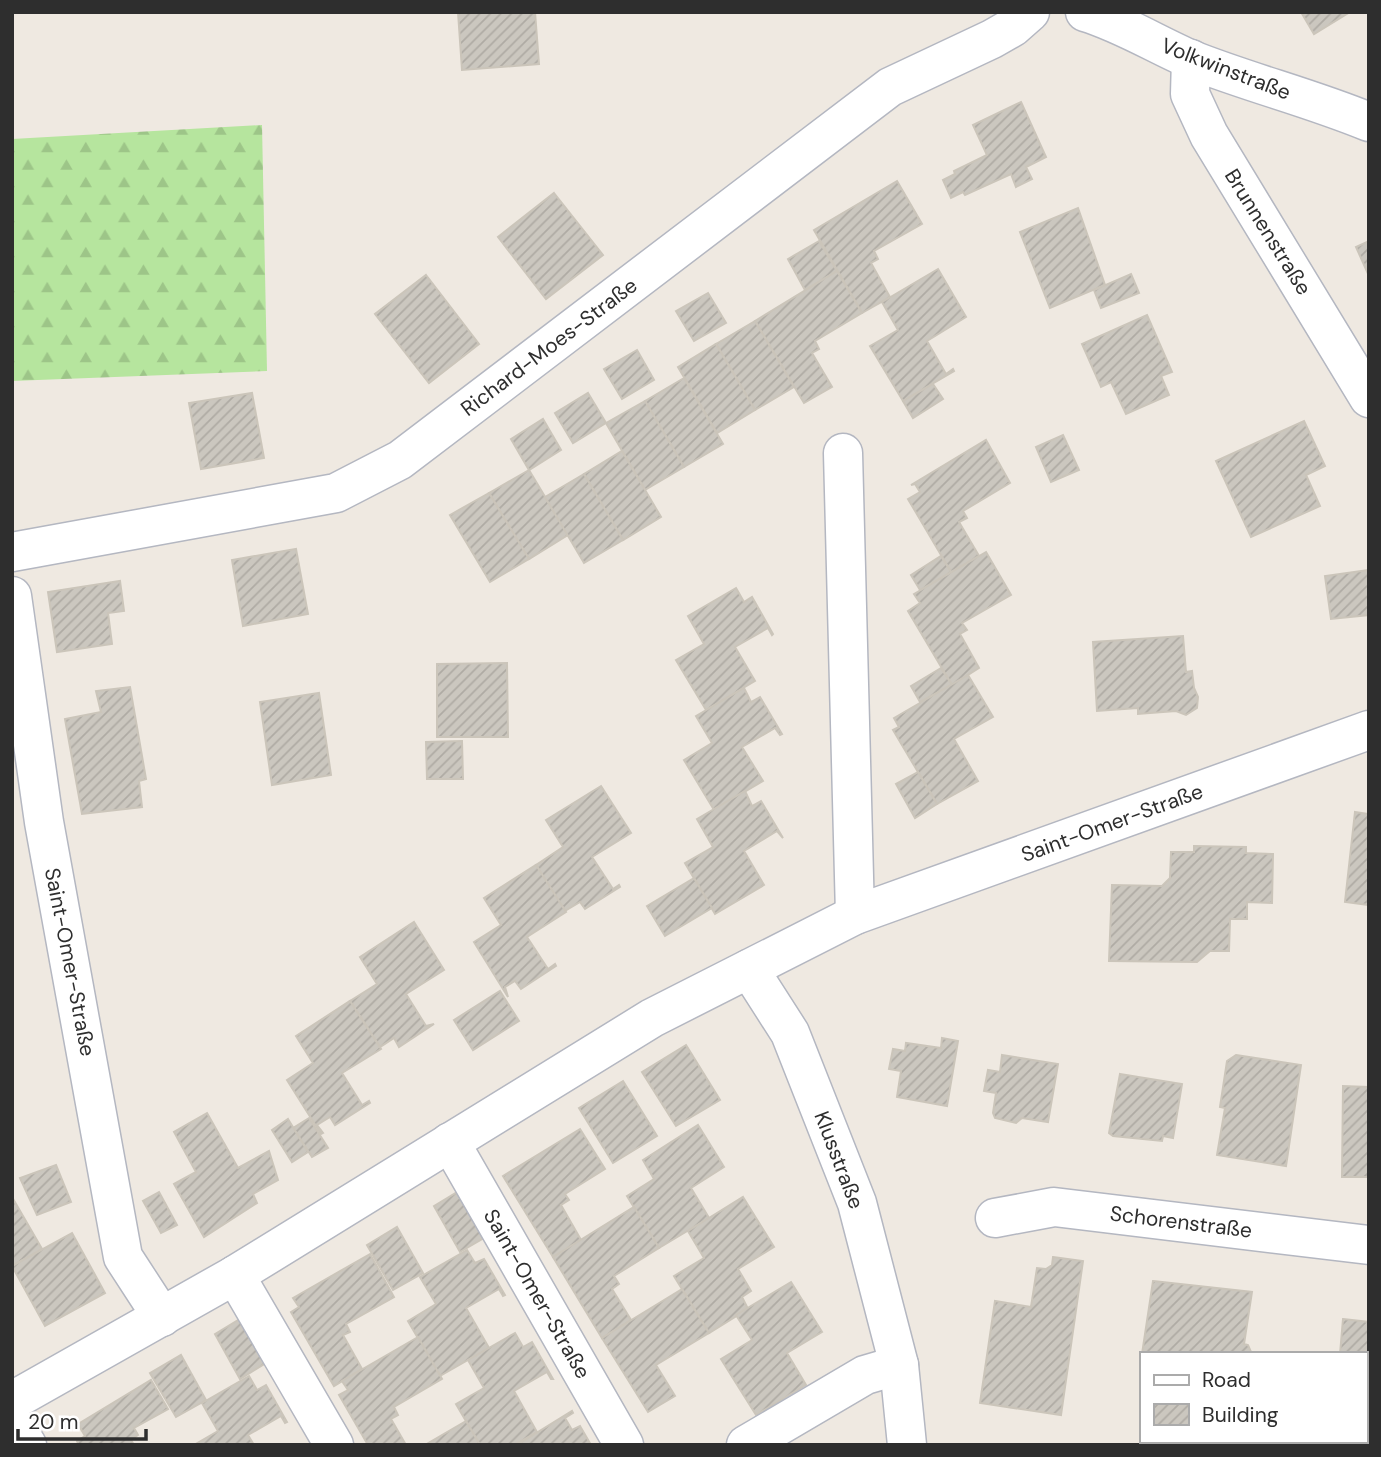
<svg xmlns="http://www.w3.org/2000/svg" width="1381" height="1457" viewBox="0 0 1381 1457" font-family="'DM Sans',sans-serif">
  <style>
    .forest { fill: url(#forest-firs) }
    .building { fill: url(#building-hatch); stroke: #cbc5ba; stroke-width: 2 }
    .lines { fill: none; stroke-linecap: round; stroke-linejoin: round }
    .minor-casing { stroke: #b4b7c1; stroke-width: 41 }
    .minor { stroke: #fff; stroke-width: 38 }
    .labels { text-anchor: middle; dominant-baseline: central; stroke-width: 5; stroke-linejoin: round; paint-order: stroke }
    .street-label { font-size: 21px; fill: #2e2e2e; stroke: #fff }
  </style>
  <defs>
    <pattern id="forest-firs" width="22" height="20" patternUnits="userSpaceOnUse" patternTransform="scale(1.75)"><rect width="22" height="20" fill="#b6e59e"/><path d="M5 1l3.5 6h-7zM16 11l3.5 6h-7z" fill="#9dc588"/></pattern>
    <pattern id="building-hatch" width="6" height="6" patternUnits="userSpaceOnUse" patternTransform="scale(1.75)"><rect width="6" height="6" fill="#cbc7bf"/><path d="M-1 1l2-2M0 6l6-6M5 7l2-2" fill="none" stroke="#afaba4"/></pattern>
  </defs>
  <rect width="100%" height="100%" fill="#efe9e1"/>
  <path class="forest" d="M262,125L267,371L12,381V139Z"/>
  <g class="building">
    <path d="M458,12H535L539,64L462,70Z"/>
    <path d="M1301,12H1350L1314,34Z"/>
    <path d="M1021,102L1046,157L1026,167L1032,179L1016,187L1011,174L965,195L963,192L951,198L943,180L955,174L954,171L987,155L973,125Z"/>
    <path d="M897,181L922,224L874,251L878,259L871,263L890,297L862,313L814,230Z"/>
    <path d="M554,193L603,255L546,299L498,237Z"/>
    <path d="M1078,208L1105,285L1050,308L1020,232Z"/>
    <path d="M819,241L837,271L805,290L788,259Z"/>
    <path d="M1369,241V276L1356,247Z"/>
    <path d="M938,269L966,317L927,341L946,374L953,369L954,371L903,401L870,346L898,330L882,302Z"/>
    <path d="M837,271L862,313L815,341L819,349L812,353L832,387L804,403L755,321Z"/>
    <path d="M1131,274L1139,293L1101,308L1094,290Z"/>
    <path d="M426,275L479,344L429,383L375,314Z"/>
    <path d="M708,293L726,323L694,341L676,311Z"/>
    <path d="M1147,315L1172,372L1161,376L1169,395L1126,414L1111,382L1101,387L1082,344Z"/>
    <path d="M755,321L794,387L755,410L716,344Z"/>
    <path d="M716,344L755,410L717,433L678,367Z"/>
    <path d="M637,350L654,380L622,399L604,369Z"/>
    <path d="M684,378L723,444L684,467L645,401Z"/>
    <path d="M933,384L943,399L913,418L903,401Z"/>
    <path d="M252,393L264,458L201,469L189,403Z"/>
    <path d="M588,393L606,423L573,443L555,413Z"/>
    <path d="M645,401L684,467L645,490L606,423Z"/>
    <path d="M543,419L561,450L529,470L511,439Z"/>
    <path d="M1304,421L1325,466L1306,475L1320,506L1251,537L1216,461Z"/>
    <path d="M1063,435L1079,470L1051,482L1036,447Z"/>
    <path d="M986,440L1010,483L963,511L967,518L959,522L979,556L951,572L908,499L920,492L915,484L911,485Z"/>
    <path d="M622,451L661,517L623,540L584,474Z"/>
    <path d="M529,470L568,535L529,559L489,493Z"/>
    <path d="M584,474L623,540L584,563L545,497Z"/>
    <path d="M489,493L529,559L490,582L450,515Z"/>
    <path d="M296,549L308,614L243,626L232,560Z"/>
    <path d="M986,552L1011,595L962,623L967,630L960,634L979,668L952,685L908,611L920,603L914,594Z"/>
    <path d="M941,556L951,572L920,590L911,575Z"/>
    <path d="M1369,570V615L1331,619L1325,576Z"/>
    <path d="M120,581L124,611L108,613L112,644L57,652L48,592Z"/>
    <path d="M736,588L744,602L752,597L773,634L772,635L768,628L735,647L755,681L706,710L676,660L704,644L688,616Z"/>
    <path d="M1183,636L1186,672L1192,671L1194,688L1198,697L1197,708L1186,715L1176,711L1138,714V708L1097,711L1093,642Z"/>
    <path d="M507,663L508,737H437V664Z"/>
    <path d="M941,668L952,685L920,702L911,686Z"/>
    <path d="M968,675L993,717L954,739L978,781L937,804L893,730L899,727L894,718Z"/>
    <path d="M130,687L146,779L139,781L142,807L82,814L65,719L101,712L96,691Z"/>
    <path d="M744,688L751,702L760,697L782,734L780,735L775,728L742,747L763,781L714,810L684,760L712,743L696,716Z"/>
    <path d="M319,693L331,775L272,785L260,702Z"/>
    <path d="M462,741L463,779H427L426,742Z"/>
    <path d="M918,772L937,804L915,818L896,784Z"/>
    <path d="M601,786L631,833L592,857L613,889L619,885L620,887L585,909L580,902L565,911L536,865L563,847L546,820Z"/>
    <path d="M745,791L752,806L761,801L783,838L777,831L744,851L764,885L715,914L685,863L713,847L697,819Z"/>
    <path d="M1355,812L1369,814V905L1345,902Z"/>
    <path d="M1194,846L1246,847V853L1273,854L1272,903L1247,902V919H1230L1229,951H1210L1197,962L1109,961L1112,885L1162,886L1170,878L1171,852H1194Z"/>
    <path d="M536,865L566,912L527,937L548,969L555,964L556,966L521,989L515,981L505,987L508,997L474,942L501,925L484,898Z"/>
    <path d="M694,878L712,908L665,936L647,906Z"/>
    <path d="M414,922L444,970L406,994L426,1026L434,1024L399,1047L394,1038L380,1047L350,1001L377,984L360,957Z"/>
    <path d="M500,991L519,1021L473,1050L454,1020Z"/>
    <path d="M350,1001L381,1049L342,1073L362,1105L369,1101L370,1103L335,1125L330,1117L317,1125L323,1133L321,1134L287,1080L313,1063L296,1036Z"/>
    <path d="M942,1038L958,1041L947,1106L897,1097L901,1071L889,1069L893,1049L905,1051L906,1043L941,1048Z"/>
    <path d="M686,1045L720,1100L676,1126L642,1072Z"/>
    <path d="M1002,1055L1058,1064L1048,1122L1022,1118L1016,1123L995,1118L993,1113L996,1093L984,1091L988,1070L1000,1072Z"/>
    <path d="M1236,1055L1301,1065L1286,1166L1217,1155L1225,1108L1220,1107L1227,1061Z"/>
    <path d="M1120,1074L1182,1084L1173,1138L1163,1136L1162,1141L1113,1136L1109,1133Z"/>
    <path d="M623,1081L657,1136L613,1163L579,1108Z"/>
    <path d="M1369,1083V1177H1342L1343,1086L1369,1087Z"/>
    <path d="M207,1113L238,1168L269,1151L278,1180L253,1194L257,1203L204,1237L174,1184L196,1172L174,1132Z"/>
    <path d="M309,1118L328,1148L312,1157L293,1128Z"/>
    <path d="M288,1119L308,1152L292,1162L272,1130Z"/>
    <path d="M698,1125L724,1167L691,1188L709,1218L659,1248L627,1196L654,1179L643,1160Z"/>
    <path d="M580,1129L605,1169L565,1194L569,1200L561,1205L581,1240L553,1257L503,1176Z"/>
    <path d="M56,1165L71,1202L37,1215L20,1178Z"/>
    <path d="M464,1188L491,1234L460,1252L434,1206Z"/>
    <path d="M159,1192L177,1225L161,1233L143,1201Z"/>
    <path d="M12,1197L42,1249L12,1266Z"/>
    <path d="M743,1197L774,1247L738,1269L751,1291L742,1297L748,1309L709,1333L674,1276L704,1258L688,1231Z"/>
    <path d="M634,1207L659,1248L614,1276L619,1284L612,1289L631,1320L602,1338L553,1257Z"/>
    <path d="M397,1227L423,1273L393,1290L367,1245Z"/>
    <path d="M72,1233L105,1293L45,1326L12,1266Z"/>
    <path d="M467,1250L475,1263L484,1259L505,1295L503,1296L499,1289L466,1308L489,1348L440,1376L408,1321L436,1304L420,1277Z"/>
    <path d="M370,1254L394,1297L346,1324L350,1332L343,1335L362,1369L334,1386L291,1312L299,1307L293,1298Z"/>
    <path d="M1053,1257L1083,1261L1061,1415L980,1403L995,1301L1031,1307L1037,1268L1046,1269L1052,1265Z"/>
    <path d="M1153,1281L1252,1292L1244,1344L1248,1345L1251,1352L1248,1354H1142Z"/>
    <path d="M791,1282L822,1332L787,1353L806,1385L756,1415L721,1359L752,1340L736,1315Z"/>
    <path d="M682,1289L709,1333L656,1365L675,1396L648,1412L602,1338Z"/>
    <path d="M245,1316L271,1360L240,1379L215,1334Z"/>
    <path d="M1343,1319L1369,1322V1392H1365V1354H1340Z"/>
    <path d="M515,1333L523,1347L532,1342L553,1379H551L547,1372L514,1391L537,1432L514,1445H480L456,1404L484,1388L468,1360Z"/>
    <path d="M418,1337L442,1379L394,1407L398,1415L391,1419L406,1445H368L339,1395L348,1390L342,1381Z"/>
    <path d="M181,1355L206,1400L176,1417L150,1373Z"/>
    <path d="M249,1376L257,1390L266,1385L287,1422L285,1423L281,1416L248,1435L254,1445H194L218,1431L202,1403Z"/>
    <path d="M151,1380L168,1409L134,1428L138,1435L131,1440L134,1445H79L77,1441L85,1436L78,1424Z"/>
    <path d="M572,1411L573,1413L565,1418L572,1430L580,1426L591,1445H517Z"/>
    <path d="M466,1421L480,1445H425Z"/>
  </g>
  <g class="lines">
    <g class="minor-casing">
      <g id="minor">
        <path d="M1085,12C1122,23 1157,45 1192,60C1250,83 1311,98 1369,122"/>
        <path d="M1191,59L1190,94L1209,135L1369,398"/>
        <path d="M843,453L855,915"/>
        <path d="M12,552L336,493L400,460L890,87L992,39L1013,27L1030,12"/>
        <path d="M12,596L44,822L123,1257L162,1317"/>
        <path d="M749,969L790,1033L857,1203L899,1365L907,1445"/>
        <path d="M450,1142L624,1445"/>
        <path d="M995,1218L1054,1207L1369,1245"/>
        <path d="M235,1275L334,1445"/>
        <path d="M12,1401L235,1275L652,1018L855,915L1369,730"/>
        <path d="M12,1421L27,1445"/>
        <path d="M746,1445L865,1375L899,1365"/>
      </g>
    </g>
    <use href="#minor" class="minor"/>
  </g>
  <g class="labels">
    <g class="street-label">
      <text transform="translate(1226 69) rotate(21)">Volkwinstraße</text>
      <text transform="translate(1268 232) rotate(58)">Brunnenstraße</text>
      <text transform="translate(549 347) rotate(-37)">Richard-Moes-Straße</text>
      <text transform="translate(1112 823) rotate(-20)">Saint-Omer-Straße</text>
      <text transform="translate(70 962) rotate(79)">Saint-Omer-Straße</text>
      <text transform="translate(839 1160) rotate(69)">Klusstraße</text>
      <text transform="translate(1181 1222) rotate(7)">Schorenstraße</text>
      <text transform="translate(537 1294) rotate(60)">Saint-Omer-Straße</text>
    </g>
  </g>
  <rect width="1381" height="1457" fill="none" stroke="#2e2e2e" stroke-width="28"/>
  <rect x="1140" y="1352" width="228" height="91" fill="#ffffff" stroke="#ababab" stroke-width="2"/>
  <rect x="1154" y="1375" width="35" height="10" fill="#ffffff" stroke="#ababab" stroke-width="2"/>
  <text x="1202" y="1387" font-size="21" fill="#2e2e2e">Road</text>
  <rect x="1154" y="1404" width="35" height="21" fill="url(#building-hatch)" stroke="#ababab" stroke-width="2"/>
  <text x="1202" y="1422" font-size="21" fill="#2e2e2e">Building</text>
  <path d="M18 1429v10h128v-10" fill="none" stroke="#2e2e2e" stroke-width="3.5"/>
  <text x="28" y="1429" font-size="21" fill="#2e2e2e" stroke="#ffffff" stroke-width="5" paint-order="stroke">20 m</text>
</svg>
